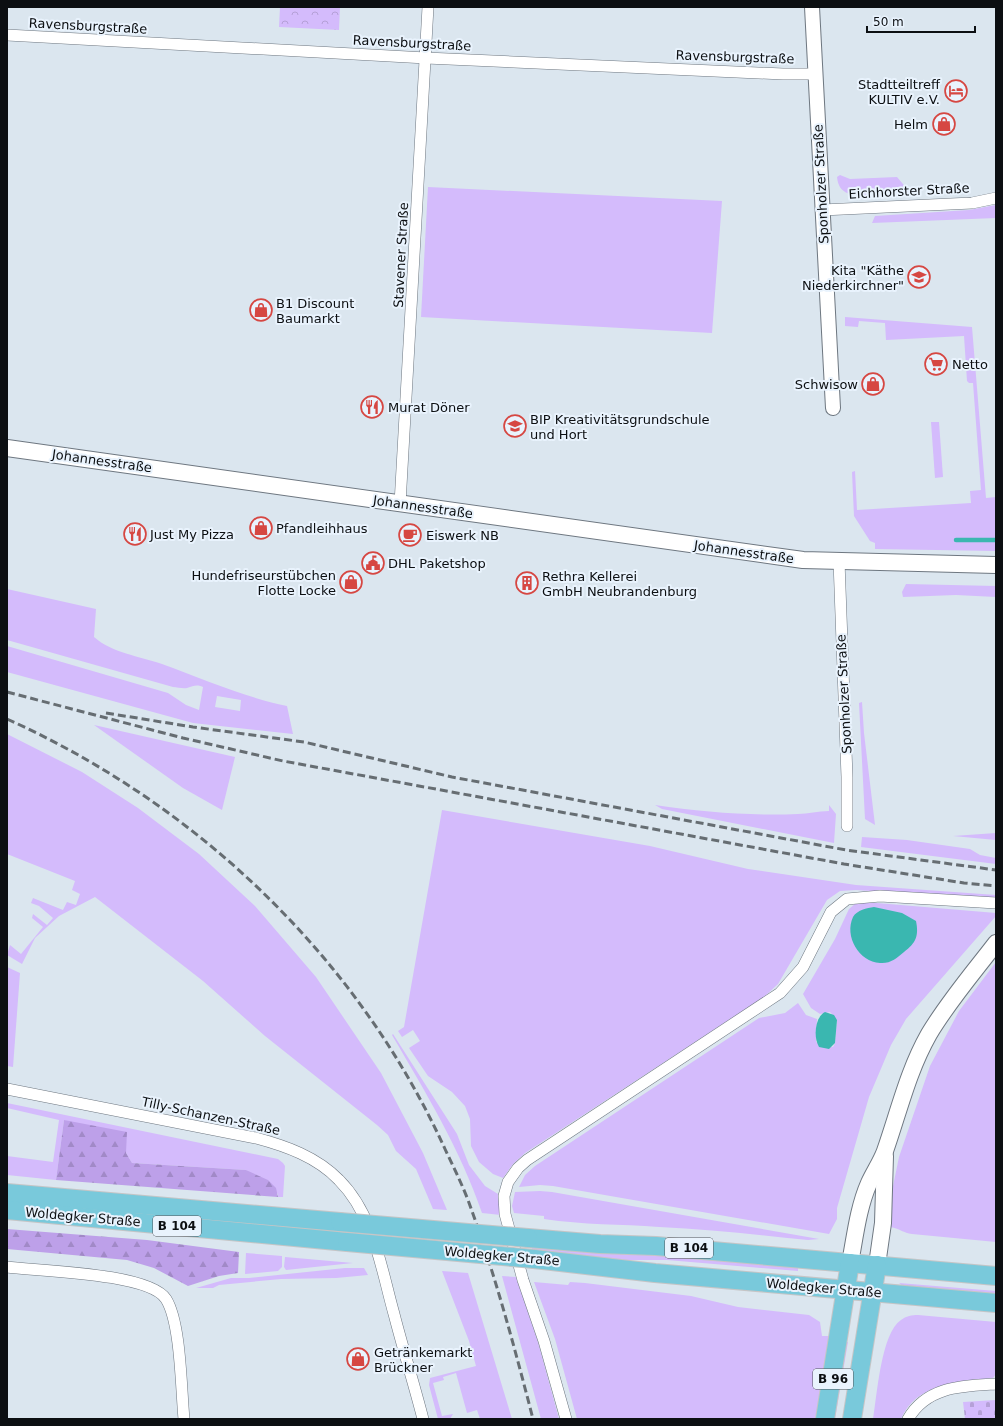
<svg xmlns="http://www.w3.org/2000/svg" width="1003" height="1426" viewBox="0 0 1003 1426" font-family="'DejaVu Sans',sans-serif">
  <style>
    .grass { fill: #d4bbfc; fill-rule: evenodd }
    .forest { fill: url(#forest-firs) }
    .cemetery { fill: url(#cemetery-stones) }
    .park { fill: url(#park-crowns) }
    .water { fill: #3ab7b0 }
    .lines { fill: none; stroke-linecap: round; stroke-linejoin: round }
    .stream { stroke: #3ab7b0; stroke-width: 4.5 }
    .minor-casing { stroke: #6e7780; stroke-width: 12 }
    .tertiary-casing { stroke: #6e7780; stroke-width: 16 }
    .secondary-casing { stroke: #6e7780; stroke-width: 18 }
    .primary-casing { stroke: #c5c5c6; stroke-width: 20 }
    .minor { stroke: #fff; stroke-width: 11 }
    .tertiary { stroke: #fff; stroke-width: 14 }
    .secondary { stroke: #fff; stroke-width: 16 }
    .primary { stroke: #79c9db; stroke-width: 18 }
    .rail { stroke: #666d72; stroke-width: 3; stroke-dasharray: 8 4; stroke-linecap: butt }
    .primary-bridge-casing { stroke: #c5c5c6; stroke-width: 20; stroke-linecap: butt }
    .primary-bridge { stroke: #79c9db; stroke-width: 18 }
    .labels { text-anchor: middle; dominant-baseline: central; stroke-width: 4; stroke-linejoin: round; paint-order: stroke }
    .shield { fill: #e9f3fd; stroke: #4e5358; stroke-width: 1 }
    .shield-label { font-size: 12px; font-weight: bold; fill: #0c0f12 }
    .street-label { font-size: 13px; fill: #0c0f12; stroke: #e9f3fd }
    .poi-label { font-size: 13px; fill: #0c0f12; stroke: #e9f3fd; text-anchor: start }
  </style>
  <defs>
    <pattern id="forest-firs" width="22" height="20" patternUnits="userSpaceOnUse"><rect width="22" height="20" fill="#bda0e9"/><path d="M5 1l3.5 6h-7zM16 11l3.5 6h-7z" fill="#a189c7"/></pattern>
    <pattern id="cemetery-stones" width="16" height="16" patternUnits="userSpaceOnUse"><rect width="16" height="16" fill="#d4bbfc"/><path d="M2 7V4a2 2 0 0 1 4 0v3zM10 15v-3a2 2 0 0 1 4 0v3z" fill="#b5a0d7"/></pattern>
    <pattern id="park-crowns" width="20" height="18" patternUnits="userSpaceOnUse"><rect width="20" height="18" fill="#d4bbfc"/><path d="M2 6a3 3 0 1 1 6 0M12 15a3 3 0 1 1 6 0" fill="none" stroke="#b5a0d7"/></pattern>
  </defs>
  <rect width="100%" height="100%" fill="#dbe6ef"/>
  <g class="grass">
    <path d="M840,175L850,179L897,177L908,190H914V193L852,195C842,192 838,187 837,177Z"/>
    <path d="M428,187L722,201L712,333L421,317Z"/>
    <path d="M996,205V218L872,223L875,216L969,210Z"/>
    <path d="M845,317L972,327L986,498L996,497V551L875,549V543L870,541L854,516L852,472L855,471L857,510L971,503L970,491L981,490L973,383H969L967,381L964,336L886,340L885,323L859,321L858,327L845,326Z"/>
    <path d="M931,422H939L943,477L935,478Z"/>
    <path d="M906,584L996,586V597L956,595L903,597L902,592Z"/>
    <path d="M7,589L96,609L94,637C112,653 139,656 162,664C203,679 244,697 287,706L293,734L193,723L7,672V646L168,693L186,705L199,710L203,687C196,684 194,686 187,688C183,689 177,687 173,687L7,640ZM217,696L241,700L240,711L215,707Z"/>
    <path d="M862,702L864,733L875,825L865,819L859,703Z"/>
    <path d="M94,725L235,757L222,810L183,788Z"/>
    <path d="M7,734L82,772L138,808L199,854L255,906L316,977L381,1073L423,1153L447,1210L433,1209L416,1169L396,1151L388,1135L377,1125L265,1036L203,981L95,897L59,916L35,938L22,964L7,955L10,945L21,954L43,927L32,918L33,914L47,925L53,918L39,906L31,903L33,898L63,910L67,902L76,905L80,894L72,890L75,881L7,854Z"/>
    <path d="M655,805C703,812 750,816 798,814C808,814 818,811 829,811V805L836,814L834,843L662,809Z"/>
    <path d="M442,810L650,846L748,869L856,885L996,895V900L856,890L840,891L827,900L778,984L764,997L525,1153L513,1164L503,1178L493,1174L479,1162L471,1146L470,1119L465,1106L452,1092L428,1076L409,1048L420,1041L413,1030L402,1037L398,1031L404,1027Z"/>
    <path d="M996,833V840L953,836Z"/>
    <path d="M862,837L907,840L970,849L980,855L996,858V864L861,847Z"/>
    <path d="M865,902L996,913V916L906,1019L891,1045L869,1097L837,1208V1219L829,1234L553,1186L540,1185L519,1187L525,1175L535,1166L759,1018L785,1013L798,1003L806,1015L817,1019L816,1042L833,1047L835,1043L837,1020L830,1012L820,1014L811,1008L803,994L835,939L849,909L856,903Z"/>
    <path d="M996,962V1242L912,1234C903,1233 901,1229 890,1227L892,1191L899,1157L930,1066L959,1011Z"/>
    <path d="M7,967L20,973L13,1067L7,1066Z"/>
    <path d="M393,1034L457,1134L469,1165L485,1186L498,1194L501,1215L482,1213C460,1149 426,1093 392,1035Z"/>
    <path d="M7,1103L278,1159L283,1163L285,1166L283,1197H278V1194L246,1170L132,1163L126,1153L64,1120L56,1180L7,1175V1156L53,1162L59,1120L7,1108Z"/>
    <path d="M540,1191L552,1192L819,1239L808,1240C758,1235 709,1229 659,1227C621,1224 583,1225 544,1219V1216L514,1213L512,1206L515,1192Z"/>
    <path d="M531,1245L655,1253L798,1266V1271L667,1260H624L533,1251Z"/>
    <path d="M246,1253L282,1256V1267L278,1271L245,1274Z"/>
    <path d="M285,1257L353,1263L286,1270L284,1267Z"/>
    <path d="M345,1268H364L368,1275L336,1278L281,1279L219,1285L213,1288H196L231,1278H249Z"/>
    <path d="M442,1271L468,1273L512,1419H480L477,1410L467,1413L456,1373L443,1377L444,1380L433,1383L442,1416L453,1414L450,1419H438L429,1385L430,1378L476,1366L469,1341Z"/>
    <path d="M502,1276L516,1277L538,1342L559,1419H541Z"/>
    <path d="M534,1282L568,1285L570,1282L585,1283L691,1296L738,1307L809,1315L820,1322L822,1336H832L815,1419H577L555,1339Z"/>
    <path d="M899,1283L996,1291V1296L904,1287Z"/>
    <path d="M918,1315L996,1322V1374L993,1378C960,1381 916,1383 901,1419H873C877,1396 881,1333 901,1320C906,1316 912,1315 918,1315Z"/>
    <path d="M844,1342H848L835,1419H831Z"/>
  </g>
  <g class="forest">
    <path d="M64,1120L127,1132L126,1153L132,1163L246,1170L268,1180L276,1188L278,1197L56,1180Z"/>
    <path d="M7,1229L147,1240L239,1252L238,1273L219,1276L188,1286L154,1268L127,1260L7,1249Z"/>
  </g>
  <path class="cemetery" d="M996,1400V1419H965L963,1402Z"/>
  <path class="park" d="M280,7H340L339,30L279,27Z"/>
  <g class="water">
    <path d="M874,907L902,913L916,921C919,936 916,943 904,952C897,958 890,964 880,963C859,962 844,936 853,917C857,910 867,908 874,907Z"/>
    <path d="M825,1012L834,1015L837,1020L835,1043L829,1049L819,1047C813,1037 815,1017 825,1012Z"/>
  </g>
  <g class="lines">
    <path class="stream" d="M956,540H996"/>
    <g class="minor-casing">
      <g id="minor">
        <path d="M7,35L426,58L783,74H815"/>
        <path d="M822,210L972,203L996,198"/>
        <path d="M400,504L428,7"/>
        <path d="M839,561L847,777V826"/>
        <path d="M7,1089L256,1138C286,1146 317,1157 339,1180C374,1215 381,1268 394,1314C403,1349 414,1384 423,1419"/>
        <path d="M7,1267C39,1271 149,1273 166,1299C181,1323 181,1389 184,1419"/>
        <path d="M566,1419L544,1341L523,1280L505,1214L504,1196L508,1182L518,1168L527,1160L780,993L803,967L831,912L847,899L880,896L996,903"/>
        <path d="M908,1419C927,1386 962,1386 996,1384"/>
      </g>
    </g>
    <g class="tertiary-casing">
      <path id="tertiary" d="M812,7L833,408"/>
    </g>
    <g class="secondary-casing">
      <g id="secondary">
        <path d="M7,448L803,560L996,565"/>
        <path d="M850,1263C855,1237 858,1208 869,1183C874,1172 881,1162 885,1151C899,1111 908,1071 929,1034C948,1002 973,973 996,943"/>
        <path d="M877,1265L883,1223L885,1156"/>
      </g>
    </g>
    <g class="primary-casing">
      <g id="primary">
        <path d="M7,1193L340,1222"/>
        <path d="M7,1210L347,1242"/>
        <path d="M528,1238L600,1244L656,1246L996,1276"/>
        <path d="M534,1259L655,1273L996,1303"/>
        <path d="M825,1419L850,1263"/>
        <path d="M852,1419L877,1265"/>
      </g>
    </g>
    <use href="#minor" class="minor"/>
    <use href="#tertiary" class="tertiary"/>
    <use href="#secondary" class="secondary"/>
    <use href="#primary" class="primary"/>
    <g class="rail">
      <path d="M7,692L183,738L283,761L844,864L964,883L996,886"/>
      <path d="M106,713L193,727L304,742L452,777L846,850L996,870"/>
      <path d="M7,719C198,805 358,958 445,1149C453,1166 461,1182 468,1200C494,1271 514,1345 533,1419"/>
    </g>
    <g class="primary-bridge-casing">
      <g id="primary-bridge">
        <path d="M340,1222L528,1238"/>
        <path d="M347,1242L534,1259"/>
      </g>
    </g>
    <use href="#primary-bridge" class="primary-bridge"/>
  </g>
  <defs>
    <g id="hotel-ring" transform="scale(1.15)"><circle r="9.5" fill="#e9f3fd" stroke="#d64742" stroke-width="1.5"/><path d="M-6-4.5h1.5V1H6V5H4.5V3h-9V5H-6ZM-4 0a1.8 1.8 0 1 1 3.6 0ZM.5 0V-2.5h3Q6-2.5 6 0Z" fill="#d64742"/></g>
    <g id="shop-ring" transform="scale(1.15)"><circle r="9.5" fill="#e9f3fd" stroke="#d64742" stroke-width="1.5"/><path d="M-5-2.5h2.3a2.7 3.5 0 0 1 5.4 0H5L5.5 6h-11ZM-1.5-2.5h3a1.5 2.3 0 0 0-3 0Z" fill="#d64742"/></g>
    <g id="school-ring" transform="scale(1.15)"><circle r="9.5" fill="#e9f3fd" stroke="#d64742" stroke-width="1.5"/><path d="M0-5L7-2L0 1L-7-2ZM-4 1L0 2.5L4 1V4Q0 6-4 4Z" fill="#d64742"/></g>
    <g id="supermarket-ring" transform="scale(1.15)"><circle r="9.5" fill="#e9f3fd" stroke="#d64742" stroke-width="1.5"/><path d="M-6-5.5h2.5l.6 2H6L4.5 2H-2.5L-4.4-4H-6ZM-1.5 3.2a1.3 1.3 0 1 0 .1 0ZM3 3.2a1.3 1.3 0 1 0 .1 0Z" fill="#d64742"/></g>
    <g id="restaurant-ring" transform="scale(1.15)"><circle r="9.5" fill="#e9f3fd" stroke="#d64742" stroke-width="1.5"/><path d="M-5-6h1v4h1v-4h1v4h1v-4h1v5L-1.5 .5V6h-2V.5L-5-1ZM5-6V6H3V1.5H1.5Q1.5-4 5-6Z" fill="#d64742"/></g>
    <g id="cafe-ring" transform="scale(1.15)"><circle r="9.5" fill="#e9f3fd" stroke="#d64742" stroke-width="1.5"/><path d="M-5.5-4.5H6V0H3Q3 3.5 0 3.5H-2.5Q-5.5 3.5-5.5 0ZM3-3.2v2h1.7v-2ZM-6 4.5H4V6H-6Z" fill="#d64742"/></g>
    <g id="civic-ring" transform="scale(1.15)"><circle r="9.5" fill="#e9f3fd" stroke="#d64742" stroke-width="1.5"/><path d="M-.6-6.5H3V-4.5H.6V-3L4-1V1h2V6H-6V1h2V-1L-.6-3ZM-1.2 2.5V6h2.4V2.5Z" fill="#d64742"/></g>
    <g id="building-ring" transform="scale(1.15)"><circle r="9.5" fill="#e9f3fd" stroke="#d64742" stroke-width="1.5"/><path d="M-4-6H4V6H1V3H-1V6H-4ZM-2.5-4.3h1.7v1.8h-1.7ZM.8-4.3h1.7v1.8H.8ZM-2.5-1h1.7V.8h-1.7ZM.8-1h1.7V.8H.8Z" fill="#d64742"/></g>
  </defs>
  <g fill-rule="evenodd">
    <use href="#hotel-ring" x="956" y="91"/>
    <use href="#shop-ring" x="944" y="124"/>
    <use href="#school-ring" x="919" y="277"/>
    <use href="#shop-ring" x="261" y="310"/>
    <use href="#supermarket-ring" x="936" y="364"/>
    <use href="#shop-ring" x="873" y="384"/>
    <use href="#restaurant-ring" x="372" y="407"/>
    <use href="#school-ring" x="515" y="426"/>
    <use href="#shop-ring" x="261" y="528"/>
    <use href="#restaurant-ring" x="135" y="534"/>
    <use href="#cafe-ring" x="410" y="535"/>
    <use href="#civic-ring" x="373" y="563"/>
    <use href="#shop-ring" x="351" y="582"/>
    <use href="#building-ring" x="527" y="583"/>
    <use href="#shop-ring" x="358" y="1359"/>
  </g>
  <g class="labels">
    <g class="shield">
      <rect x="153" y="1216" width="48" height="20" rx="3"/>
      <rect x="665" y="1238" width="48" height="20" rx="3"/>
      <rect x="813" y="1369" width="40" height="20" rx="3"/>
    </g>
    <g class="shield-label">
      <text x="177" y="1226">B 104</text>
      <text x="689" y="1248">B 104</text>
      <text x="833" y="1379">B 96</text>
    </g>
    <g class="street-label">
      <text transform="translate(88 26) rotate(3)">Ravensburgstraße</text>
      <text transform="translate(412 43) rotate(3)">Ravensburgstraße</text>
      <text transform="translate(735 57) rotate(2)">Ravensburgstraße</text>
      <text transform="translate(821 184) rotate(-93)">Sponholzer Straße</text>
      <text transform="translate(909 191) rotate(-3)">Eichhorster Straße</text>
      <text transform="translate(401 255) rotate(-87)">Stavener Straße</text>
      <text transform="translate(102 461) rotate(8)">Johannesstraße</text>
      <text transform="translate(423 507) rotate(8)">Johannesstraße</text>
      <text transform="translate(744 552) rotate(8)">Johannesstraße</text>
      <text transform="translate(844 694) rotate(-93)">Sponholzer Straße</text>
      <text transform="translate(211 1116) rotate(12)">Tilly-Schanzen-Straße</text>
      <text transform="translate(83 1217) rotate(5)">Woldegker Straße</text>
      <text transform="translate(502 1256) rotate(5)">Woldegker Straße</text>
      <text transform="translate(824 1288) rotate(5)">Woldegker Straße</text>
    </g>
    <g class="poi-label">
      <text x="940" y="84" text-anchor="end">Stadtteiltreff<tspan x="940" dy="15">KULTIV e.V.</tspan></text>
      <text x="928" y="124" text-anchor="end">Helm</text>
      <text x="904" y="270" text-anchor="end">Kita "Käthe<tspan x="904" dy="15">Niederkirchner"</tspan></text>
      <text x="276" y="303">B1 Discount<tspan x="276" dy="15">Baumarkt</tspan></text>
      <text x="952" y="364">Netto</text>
      <text x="858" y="384" text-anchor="end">Schwisow</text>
      <text x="388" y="407">Murat Döner</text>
      <text x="530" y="419">BIP Kreativitätsgrundschule<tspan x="530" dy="15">und Hort</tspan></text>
      <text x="276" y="528">Pfandleihhaus</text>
      <text x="150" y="534">Just My Pizza</text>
      <text x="426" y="535">Eiswerk NB</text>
      <text x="388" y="563">DHL Paketshop</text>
      <text x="336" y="575" text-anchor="end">Hundefriseurstübchen<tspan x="336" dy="15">Flotte Locke</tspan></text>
      <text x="542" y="576">Rethra Kellerei<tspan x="542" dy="15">GmbH Neubrandenburg</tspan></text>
      <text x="374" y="1352">Getränkemarkt<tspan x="374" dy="15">Brückner</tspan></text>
    </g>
  </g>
  <rect width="1003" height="1426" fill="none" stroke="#0c0f12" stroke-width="16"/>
  <path d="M867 26v6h108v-6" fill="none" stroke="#0c0f12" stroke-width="2"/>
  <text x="873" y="26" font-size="12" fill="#0c0f12" stroke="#e9f3fd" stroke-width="3" paint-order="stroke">50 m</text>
</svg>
